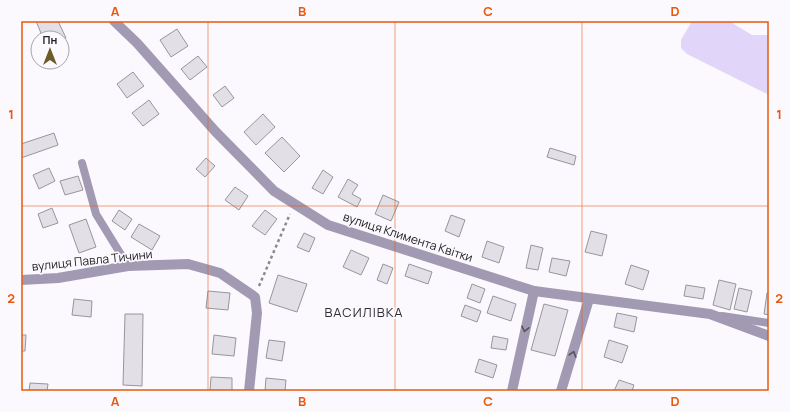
<svg xmlns="http://www.w3.org/2000/svg" width="790" height="412" viewBox="0 0 790 412" font-family="Manrope,sans-serif">
  <style>
    .green { fill: #e1d5f9 }
    .building { fill: #e2dfe7; stroke: #98969d }
    .lines { fill: none; stroke-linecap: round; stroke-linejoin: round }
    .path { stroke: #8a898c; stroke-width: 2.5; stroke-dasharray: 3 3; stroke-linecap: butt }
    .service { stroke: #a29ab2; stroke-width: 8 }
    .minor { stroke: #a29ab2; stroke-width: 10 }
    .oneway { stroke: #55515d }
    .grid { fill: none; stroke: #e8590c; stroke-width: 1; stroke-opacity: 0.55 }
    .labels { text-anchor: middle; dominant-baseline: central; stroke-width: 3.5; stroke-linejoin: round; paint-order: stroke }
    .street-label { font-size: 12px; fill: #222124; stroke: #fbf9fe }
    .neighbourhood-label { font-size: 13px; letter-spacing: 1px; fill: #2f2d33; stroke: #fbf9fe }
    .neatline { fill: none; stroke: #e8590c; stroke-width: 1.5 }
    .grid-label { font-size: 13px; text-anchor: middle; font-weight: bold; fill: #e8590c }
  </style>
  <rect width="100%" height="100%" fill="#fbf9fe"/>
  <path class="green" d="M692,21H729L752,35H769V95L687,54L681,48V40Z"/>
  <g class="building">
    <path d="M36,21H58L66,38L62,40V38H43Z"/>
    <path d="M177,29L188,46L171,57L160,40Z"/>
    <path d="M198,56L207,67L190,80L181,69Z"/>
    <path d="M133,72L144,86L127,98L117,84Z"/>
    <path d="M225,86L234,98L222,107L213,95Z"/>
    <path d="M149,100L159,114L143,126L132,113Z"/>
    <path d="M263,114L275,127L256,145L244,132Z"/>
    <path d="M54,133L58,145L21,158V144Z"/>
    <path d="M282,137L300,156L284,172L265,153Z"/>
    <path d="M550,148L576,156L574,165L547,157Z"/>
    <path d="M206,158L215,166L205,177L196,169Z"/>
    <path d="M49,168L55,181L39,189L33,175Z"/>
    <path d="M323,170L333,177L323,194L312,188Z"/>
    <path d="M78,176L83,190L65,195L60,181Z"/>
    <path d="M348,179L358,185L352,194L361,199L357,207L338,197Z"/>
    <path d="M235,187L248,196L239,210L225,200Z"/>
    <path d="M383,195L399,202L391,221L375,214Z"/>
    <path d="M52,208L58,223L43,228L38,214Z"/>
    <path d="M119,210L132,219L125,230L112,221Z"/>
    <path d="M265,210L277,219L265,235L252,226Z"/>
    <path d="M451,215L465,220L459,237L445,231Z"/>
    <path d="M86,219L96,247L79,253L69,225Z"/>
    <path d="M139,224L160,236L152,250L131,237Z"/>
    <path d="M591,231L607,235L602,256L585,252Z"/>
    <path d="M304,233L315,238L309,252L297,247Z"/>
    <path d="M487,241L504,247L499,263L482,257Z"/>
    <path d="M531,245L543,248L538,270L526,268Z"/>
    <path d="M351,250L369,258L361,275L343,267Z"/>
    <path d="M552,258L570,261L566,276L549,272Z"/>
    <path d="M383,264L393,268L387,284L377,280Z"/>
    <path d="M409,264L432,272L428,284L405,276Z"/>
    <path d="M631,265L649,271L643,290L625,284Z"/>
    <path d="M278,275L307,284L297,312L269,303Z"/>
    <path d="M719,280L736,284L730,310L713,305Z"/>
    <path d="M472,284L485,289L480,303L467,298Z"/>
    <path d="M686,285L705,288L703,299L684,296Z"/>
    <path d="M739,288L752,291L747,312L734,309Z"/>
    <path d="M208,291L230,293L228,310L206,308Z"/>
    <path d="M767,293H769V315L764,314Z"/>
    <path d="M493,296L516,304L511,321L487,313Z"/>
    <path d="M74,299L92,301L91,317L72,315Z"/>
    <path d="M544,304L568,310L555,356L531,350Z"/>
    <path d="M465,305L481,311L477,322L461,316Z"/>
    <path d="M617,313L637,317L634,332L614,327Z"/>
    <path d="M125,314H143L142,386L123,385Z"/>
    <path d="M21,335H26L25,351H21Z"/>
    <path d="M214,335L236,338L234,356L212,354Z"/>
    <path d="M493,336L508,339L506,350L491,348Z"/>
    <path d="M269,340L285,342L282,361L266,358Z"/>
    <path d="M609,340L628,346L622,363L604,357Z"/>
    <path d="M479,359L497,365L493,378L475,372Z"/>
    <path d="M211,377L232,378V391H210Z"/>
    <path d="M266,378L286,380L285,391H265Z"/>
    <path d="M619,380L634,385L632,391H614Z"/>
    <path d="M30,383L48,384L47,391H29Z"/>
  </g>
  <g class="lines">
    <path class="path" d="M259,286L290,214"/>
    <g class="service">
      <path d="M82,163L96,214L128,266"/>
      <path d="M722,316L769,323"/>
    </g>
    <g class="minor">
      <path d="M114,21L137,43L215,131L274,191L328,225L534,291L710,314L769,336"/>
      <path d="M21,280L58,278L128,266L188,264L220,273L255,297L257,313L249,391"/>
      <path d="M512,391L534,291"/>
      <path d="M561,391L589,299"/>
    </g>
  </g>
  <defs><path id="oneway-chevron" d="M-2-3.5L2.5 0L-2 3.5" fill="none" stroke-width="1.6" stroke-linecap="round" stroke-linejoin="round"/></defs>
  <g class="oneway">
    <use href="#oneway-chevron" transform="translate(525 329) rotate(102)"/>
    <use href="#oneway-chevron" transform="translate(573 354) rotate(-73)"/>
  </g>
  <path class="grid" d="M208,21V391M395,21V391M582,21V391M21,206H769"/>
  <g class="labels">
    <g class="street-label">
      <text transform="translate(408 237) rotate(18)">вулиця Климента Квітки</text>
      <text transform="translate(92 260) rotate(-6)">вулиця Павла Тичини</text>
    </g>
    <g class="neighbourhood-label">
      <text x="364" y="312">ВАСИЛІВКА</text>
    </g>
  </g>
  <rect width="790" height="412" fill="none" stroke="#fbf9fe" stroke-width="44"/>
  <g transform="translate(50 50)"><circle r="19" fill="#fbf9fe" stroke="#a4a3a7"/>
  <path d="M0-3L7 15L0 10L-7 15Z" fill="#6c5b29"/>
  <text y="-6" font-size="11" font-weight="bold" text-anchor="middle" fill="#222124">Пн</text>
  </g>
  <rect x="22" y="22" width="746" height="368" class="neatline"/>
  <g class="grid-label">
    <text x="115" y="16">A</text>
    <text x="302" y="16">B</text>
    <text x="488" y="16">C</text>
    <text x="675" y="16">D</text>
    <text x="11" y="119">1</text>
    <text x="779" y="119">1</text>
    <text x="11" y="303">2</text>
    <text x="779" y="303">2</text>
    <text x="115" y="406">A</text>
    <text x="302" y="406">B</text>
    <text x="488" y="406">C</text>
    <text x="675" y="406">D</text>
  </g>
</svg>
